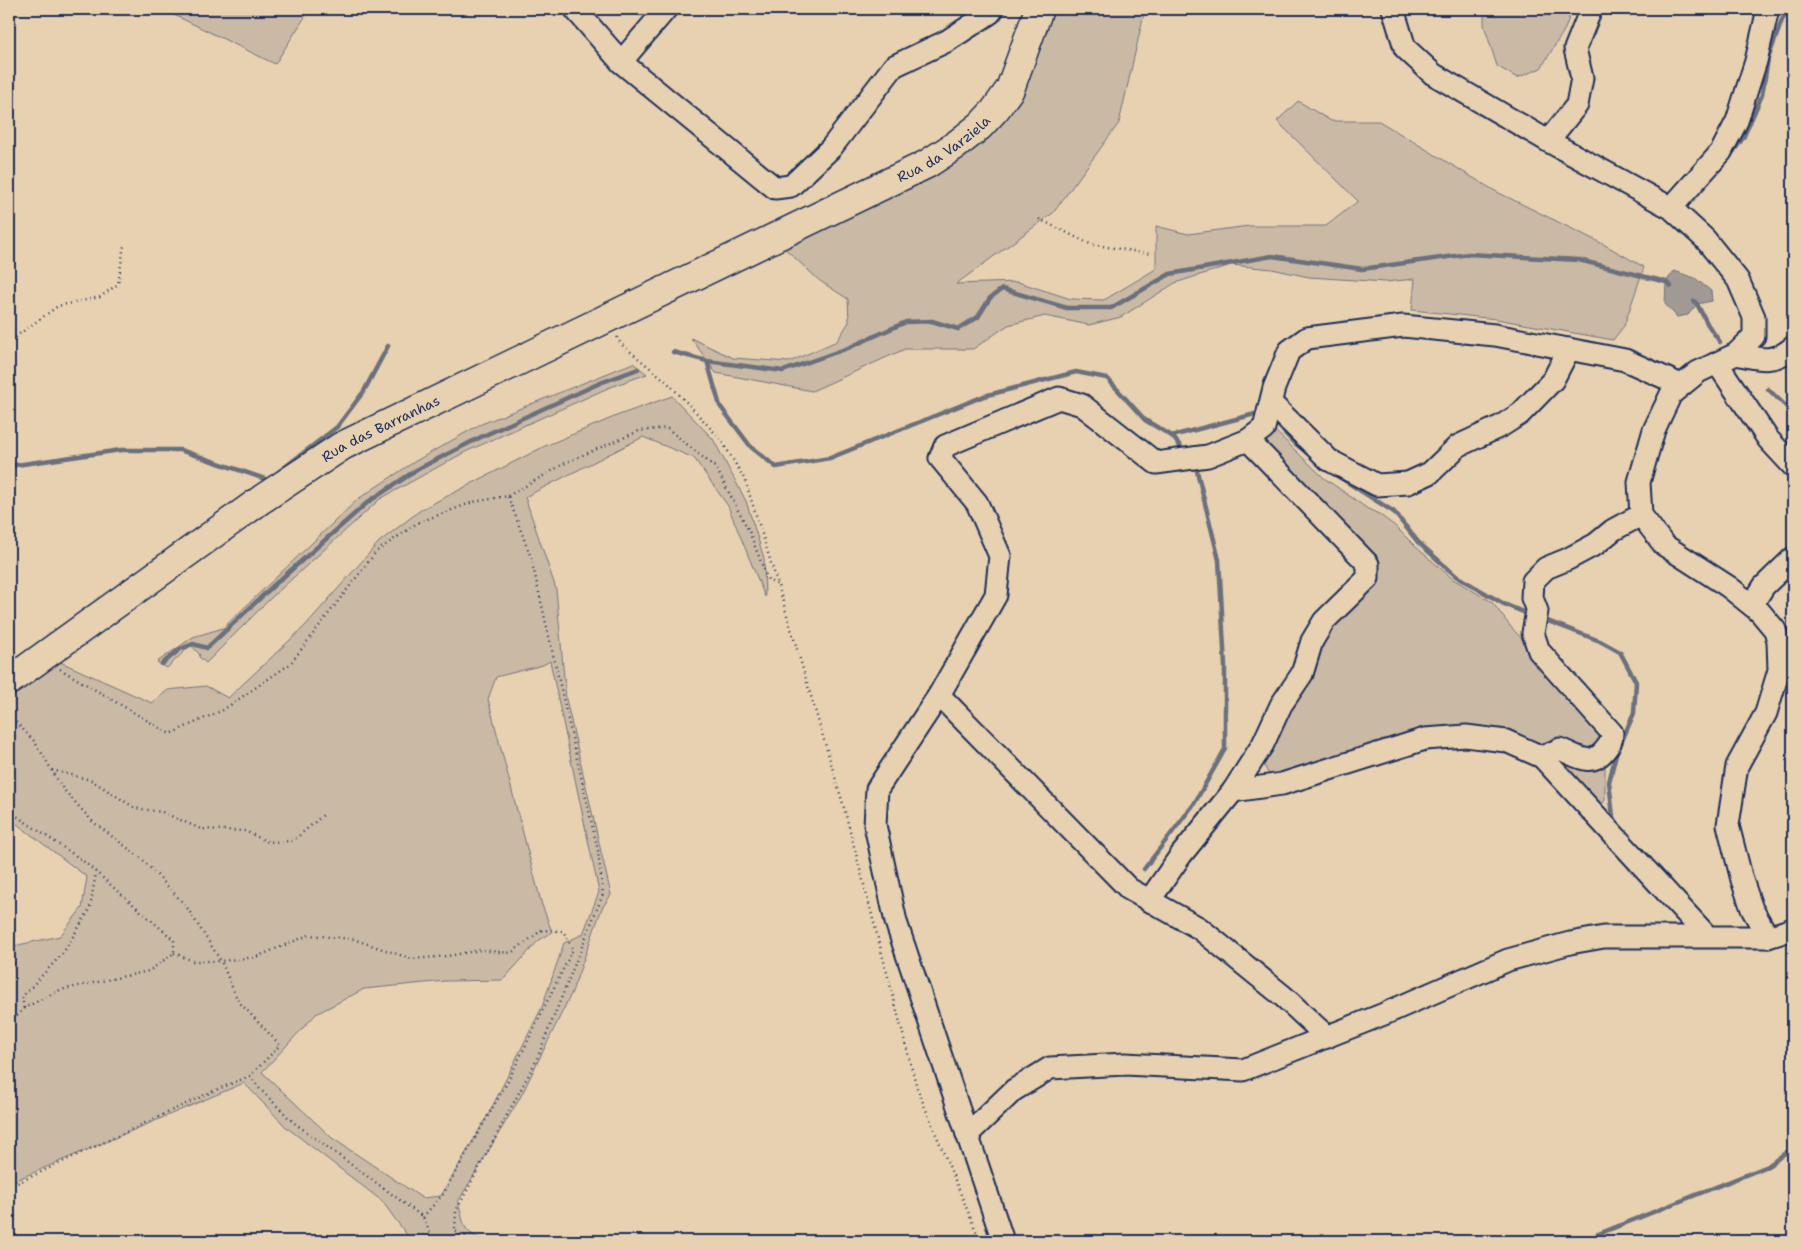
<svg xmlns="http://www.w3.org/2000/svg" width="1802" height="1250" viewBox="0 0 1802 1250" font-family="'Shantell Sans',sans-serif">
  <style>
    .green { fill: #cab9a4; stroke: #727481; fill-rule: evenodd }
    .water { fill: #a19994; stroke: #6b6f7e }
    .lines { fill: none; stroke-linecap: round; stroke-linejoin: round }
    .stream { stroke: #6b6f7e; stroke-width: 4.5 }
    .minor-casing { stroke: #1b2f5e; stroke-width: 25 }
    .major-casing { stroke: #1b2f5e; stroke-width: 31 }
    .path { stroke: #1b2f5e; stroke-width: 2.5; stroke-dasharray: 1 4; stroke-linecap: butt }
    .minor { stroke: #e7d1b0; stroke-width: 21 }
    .major { stroke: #e7d1b0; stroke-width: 28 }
    .labels { text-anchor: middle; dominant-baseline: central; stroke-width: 4; stroke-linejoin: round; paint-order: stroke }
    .street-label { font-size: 14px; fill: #1b2f5e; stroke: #e7d1b0 }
  </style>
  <rect width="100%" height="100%" fill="#e7d1b0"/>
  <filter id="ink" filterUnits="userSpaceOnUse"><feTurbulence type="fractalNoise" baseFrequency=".02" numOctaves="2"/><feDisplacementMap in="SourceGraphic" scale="10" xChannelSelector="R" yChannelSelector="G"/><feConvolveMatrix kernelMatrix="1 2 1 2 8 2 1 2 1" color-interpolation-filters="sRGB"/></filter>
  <g filter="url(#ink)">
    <g class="green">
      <path d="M162,9H310L275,64Z"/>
      <path d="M1049,9H1145L1119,123L1053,213L956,284L1018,282L1071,299L1104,300L1156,269V226L1188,234L1249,226H1326L1358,201L1277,121L1298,101L1331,121H1379L1495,191L1603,244L1644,267L1624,326L1613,340L1496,319L1412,310L1415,279L1385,282L1309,277L1272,269L1231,265L1175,283L1121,317L1089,325L1045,316L1008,325L973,349H905L812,391L716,373L691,338L733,358L789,362L837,341L849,322L848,299L820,281L783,247L981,136Z"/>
      <path d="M1484,9H1572L1565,29L1541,68L1517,78L1497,66L1484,25Z"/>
      <path d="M633,363L647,374L608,388L465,452L380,499L272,597L206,663L199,657L200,655L191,645L167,668L157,662L193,637L223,628L358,499L414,462L479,425Z"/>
      <path d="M672,396L713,439L746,501L764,558L765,597L728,506L694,458L643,437L525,497L556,589L566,699L611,895L602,908L572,992L521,1096L458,1202C465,1226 462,1233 487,1241H407L409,1238L382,1201L286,1127L244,1083L9,1183V974L15,963L9,964V947L60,936L82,908L87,877L9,818V692L56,660L152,703L168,690L206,686L228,698L305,626L379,542L422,509L545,446L619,415ZM550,661L599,892L583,934L564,943L542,1007L489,1113L441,1196L422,1198L332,1138L262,1072L316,1014L364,989L445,981L503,980L538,941L552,932L541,902L488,699L496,677L543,665Z"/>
      <path d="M1272,428L1324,478L1368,509L1379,514L1395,526L1416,547L1453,579L1492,602L1510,626L1608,732L1592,753L1544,754L1452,734L1280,780L1268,773L1263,763L1311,655L1370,581L1258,443Z"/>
      <path d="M1554,755L1605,765V800L1600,808Z"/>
    </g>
    <path class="water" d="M1674,271L1695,278L1711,291L1712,301L1697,304L1688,315L1677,317L1665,304L1666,282Z"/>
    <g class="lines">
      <g class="stream">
        <path d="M1728,159L1743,138L1762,95L1768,59L1782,20L1788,9"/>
        <path d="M1694,301L1697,304L1708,325L1720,342"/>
        <path d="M673,352L707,361L783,371L848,348L906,322L932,321L958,329L978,317L990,298L1002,289L1067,308H1111L1170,274L1272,256L1362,269L1469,254L1579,260L1666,282L1671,286"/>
        <path d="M707,361L720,406L751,447L776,467L830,458L984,396L1076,372L1107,378L1145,420L1172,436L1255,414"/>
        <path d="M1768,389L1793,413"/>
        <path d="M1276,423L1292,441L1311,456"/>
        <path d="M1172,436L1181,447"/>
        <path d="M9,466L121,450H180L268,480L337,427L364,391L388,346"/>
        <path d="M1333,473L1394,512L1418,542L1456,576L1504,604L1530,615"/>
        <path d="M1545,620L1600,641L1620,652L1636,682L1634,713L1621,743"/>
        <path d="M162,664L180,649L193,644L207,648L273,586L368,502L418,469L483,436L600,383L638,369"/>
        <path d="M1613,817L1609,782L1617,750"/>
        <path d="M1144,869L1194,804L1225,749V666L1219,560L1196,467"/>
        <path d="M1581,1241L1768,1166L1793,1147"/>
      </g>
      <g class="minor-casing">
        <g id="minor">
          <path d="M575,9L621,62L775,188L791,186L831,148L894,66L947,41L990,13L993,9"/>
          <path d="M1393,9L1405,48L1433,74L1548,141L1671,208L1705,239L1738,280L1754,317V336L1736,354L1698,372L1671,394L1654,430L1639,482L1641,515L1664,545L1729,587L1760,612L1775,630L1778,641L1779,670L1766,713L1737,766L1728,825L1742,880L1752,909L1768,937"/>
          <path d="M621,62L666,9"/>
          <path d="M1548,141L1577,105L1582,78L1575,49L1591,9"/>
          <path d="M1671,208L1721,152L1737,121L1756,61L1768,9"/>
          <path d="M1736,354C1759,359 1774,364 1793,347"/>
          <path d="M1717,363L1768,439L1793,466"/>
          <path d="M1271,403L1329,460L1377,485L1408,483L1430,473L1458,446L1501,426L1520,414L1553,380L1569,349"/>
          <path d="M1752,605L1764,586L1793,558"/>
          <path d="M939,695L1129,889L1199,928L1283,996L1327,1037"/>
          <path d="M1542,757L1560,749C1577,756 1591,768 1605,750C1610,744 1612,741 1612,733L1539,651L1533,633L1537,611L1532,598L1533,581L1546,568L1568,559L1596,544L1613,530L1641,515"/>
          <path d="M1233,791L1282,784L1425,739L1466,736L1506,741L1542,757L1707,936"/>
          <path d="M1149,901L1181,855L1233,791L1263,744L1281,705L1302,674L1312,641L1324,621L1368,578V564L1248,440"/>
          <path d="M967,1135L1014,1090L1050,1068L1125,1064L1243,1070L1384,1014L1508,960L1570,943L1604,937H1768L1793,929"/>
          <path d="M1003,1241L896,922L875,825L877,789L939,695L996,595L1000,556L977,503L940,458L945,446L1059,398L1082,405L1156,463L1208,456L1248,440L1264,428L1274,388L1289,351L1307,338L1403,326L1495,335L1625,360L1681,385"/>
        </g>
      </g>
      <g class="major-casing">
        <g id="major">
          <path id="s1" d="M9,681L262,499L342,446L927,164L956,145L980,126L995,110L1010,89L1039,9"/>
        </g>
      </g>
      <g class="path">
        <path d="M1039,219L1090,244L1150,254"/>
        <path d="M617,337L621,344L666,381L693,409L722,441L745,480L778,585L843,804L917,1088L980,1241"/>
        <path d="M9,345L18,335L58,306L100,297L118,284L124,245"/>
        <path d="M508,496L569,461L639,431L667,428L716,468L749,531L768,580L778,585"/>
        <path d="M60,669L170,734L223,710L290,664L376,552L417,523L473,502L508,496L531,558L598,851L603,894L536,1061L456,1211L455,1231L474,1241"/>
        <path d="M9,715L35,742L63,789L93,822L141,858L186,906L221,961L238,1001L280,1045L250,1076L211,1092L9,1187"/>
        <path d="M52,770L91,780L135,808L162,812L201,829L245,831L268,842L293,841L323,815"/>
        <path d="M9,811L82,860L174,940V953L149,971L60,990L24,1008L9,1025"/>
        <path d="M174,953L193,961H221L256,957L309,935L353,939L412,959L448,956L480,950L511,953L542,930L563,931L573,949L508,1081L443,1194L423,1217"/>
        <path d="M24,1008L22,997L63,953L90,909L96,872"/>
        <path d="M250,1076L260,1089L293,1122L423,1217L431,1235L430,1241"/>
      </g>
      <use href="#minor" class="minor"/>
      <use href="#major" class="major"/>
    </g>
  </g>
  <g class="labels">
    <g class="street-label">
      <text stroke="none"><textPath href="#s1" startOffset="1079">Rua da Varziela</textPath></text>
      <text stroke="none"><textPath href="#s1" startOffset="450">Rua das Barranhas</textPath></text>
    </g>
  </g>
  <rect width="1802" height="1250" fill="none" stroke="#e7d1b0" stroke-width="30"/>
  <rect x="15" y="15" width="1772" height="1220" fill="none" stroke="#1b2f5e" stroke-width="2" filter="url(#ink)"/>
</svg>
